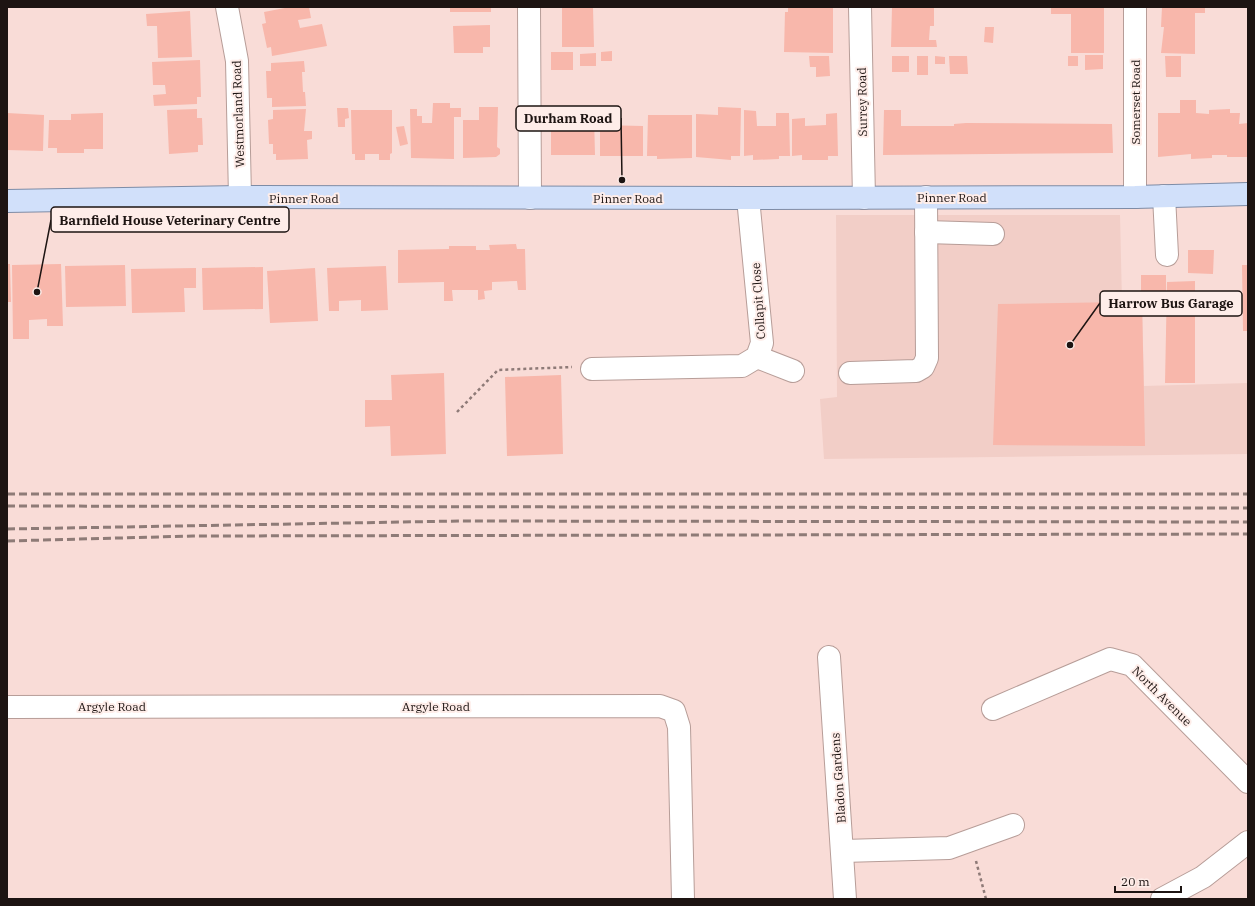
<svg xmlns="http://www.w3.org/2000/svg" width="1255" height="906" viewBox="0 0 1255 906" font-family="'IBM Plex Serif',serif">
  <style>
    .built { fill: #f2cec7 }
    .building { fill: #f8b7ab }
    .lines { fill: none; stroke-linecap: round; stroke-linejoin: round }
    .minor-casing { stroke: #b79d98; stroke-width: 24 }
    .major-casing { stroke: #7e8ca6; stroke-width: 24 }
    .path { stroke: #8e7a77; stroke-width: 2.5; stroke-dasharray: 3 3; stroke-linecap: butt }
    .minor { stroke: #fff; stroke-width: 22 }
    .major { stroke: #d1e0fa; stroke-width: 22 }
    .rail { stroke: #8e7b77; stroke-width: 3; stroke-dasharray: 8 4; stroke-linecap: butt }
    .labels { text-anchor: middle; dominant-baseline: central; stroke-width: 4; stroke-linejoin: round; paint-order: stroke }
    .street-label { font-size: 12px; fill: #1d1412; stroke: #feede9 }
    .leader { fill: none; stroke: #1d1412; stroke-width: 1.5 }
    .callout-dot { fill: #1d1412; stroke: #feede9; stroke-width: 1.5 }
    .callout { fill: #feede9; stroke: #1d1412; stroke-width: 1.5 }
    .callout-label { font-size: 13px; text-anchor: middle; font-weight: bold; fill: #1d1412 }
  </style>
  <rect width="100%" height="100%" fill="#f9dcd7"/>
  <path class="built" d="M836,215H1120L1122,302H1142L1144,386L1248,383V454L824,459L820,399L837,397Z"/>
  <g class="building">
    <path d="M290,7H309L311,18L298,20L300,28L322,24L327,46L272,56L271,47L267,48L262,24L266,23L264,12Z"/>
    <rect x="450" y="7" width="41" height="5"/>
    <path d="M562,7H593L594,47H562Z"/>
    <path d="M788,7H833V53L784,52L785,12H788Z"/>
    <path d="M892,7H934V26H930L929,40H936L937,47H891Z"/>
    <path d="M1051,7H1104V53H1071V14H1051Z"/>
    <path d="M1162,7H1205V13H1195V54L1161,53L1164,27H1161Z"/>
    <path d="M190,11L192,57L158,58L157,26H147L146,14Z"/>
    <path d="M490,25V47H483V53H454L453,26Z"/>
    <path d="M985,27H994L993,43L984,42Z"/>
    <path d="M612,51V61H601V52Z"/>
    <rect x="551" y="52" width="22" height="18"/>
    <path d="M596,53V66H580V54Z"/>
    <path d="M1085,55H1103V69L1085,70Z"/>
    <path d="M809,56H829L830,76L816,77V67H810Z"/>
    <rect x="892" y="56" width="17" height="16"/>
    <rect x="917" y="56" width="11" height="19"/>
    <path d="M935,56L945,57V64H935Z"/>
    <path d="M949,56H967L968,74H950Z"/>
    <rect x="1068" y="56" width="10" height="10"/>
    <path d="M1165,56H1181V77H1166Z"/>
    <path d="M200,60L201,97H197V104L154,106L153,95L166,94L165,85H153L152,62Z"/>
    <path d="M304,61L305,72H302L303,92H305L306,106L272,107V98H267L266,71H271V63Z"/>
    <path d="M1180,100H1196V113L1209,114V110L1230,109V113H1240L1239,124L1248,123V157H1227V155H1212V158L1191,159V154L1158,157V113H1180Z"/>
    <path d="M433,103H450V108H461V117H454V159L411,158L410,109H417V116H422V123H432Z"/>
    <path d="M479,107H498L497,147L500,149V154L496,157L463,158V120H479Z"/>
    <path d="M718,107L741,108L740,156H731V160L696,157V114L718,115Z"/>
    <path d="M337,108H348L349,118L345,119V127H338Z"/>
    <path d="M197,109V118H202L203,145H198V152L169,154L167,110Z"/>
    <path d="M306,109L304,131H312V139L307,140L308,159L276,160V154H273V144H269L268,120L273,119V110Z"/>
    <path d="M351,110H392V153L390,154V160H379V154H365V160H355V154H352Z"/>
    <path d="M744,110L756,111L757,126H776V113H789L790,156H779V159L753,160V155L744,156Z"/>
    <path d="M884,110H901V126H954V124L966,123L1112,124L1113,153L883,155Z"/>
    <path d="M7,113L44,115L43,151L7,150Z"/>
    <path d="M103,113V149H84V153H57V148H48L49,120H71V114Z"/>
    <path d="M837,113L838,156H828V160H802V155L792,156V119L805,118V126L826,125V114Z"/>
    <path d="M648,115H692V158L657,159V156H647Z"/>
    <path d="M585,116H594L595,155H551V126H585Z"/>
    <path d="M600,125L643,126V156H600Z"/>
    <path d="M404,126L408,144L400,146L396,127Z"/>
    <path d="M516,244L517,249H525L526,290H518L517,281L492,282V290L484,291L485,299L478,300V290H452L453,301H444V282L398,283V250L449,249V246H476V250H490L489,245Z"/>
    <path d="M1188,250H1214L1213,274L1188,273Z"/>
    <path d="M7,264H10L11,302H7Z"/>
    <path d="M61,264L63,326H47V319L29,320V339H13L12,265Z"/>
    <path d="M125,265L126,306L66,307L65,266Z"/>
    <path d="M1242,265H1248V331H1243Z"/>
    <path d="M386,266L388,310L361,311V300L339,301V311H329L327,268Z"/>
    <path d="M263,267V309L203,310L202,268Z"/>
    <path d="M196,268V288H184L185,312L132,313L131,269Z"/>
    <path d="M315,268L318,321L270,323L267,271Z"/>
    <rect x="1141" y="275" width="25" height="26"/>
    <path d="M1195,281V383H1165L1167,282Z"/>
    <path d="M1122,302H1142L1145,446L993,445L998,304Z"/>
    <path d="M444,373L446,454L391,456L390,426L365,427V400H392L391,375Z"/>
    <path d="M561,375L563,454L507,456L505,377Z"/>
  </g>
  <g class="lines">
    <g class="minor-casing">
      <g id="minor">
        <path d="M227,7L237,61L240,197"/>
        <path d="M529,7L530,198"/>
        <path d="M860,7L864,198"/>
        <path d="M1135,7V197"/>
        <path d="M1164,196L1167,255"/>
        <path d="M926,232L993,234"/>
        <path d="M757,357L793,371"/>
        <path d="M592,369L742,366L757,357L762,343L748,198"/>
        <path d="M850,373L916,371L923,367L927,358L926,197"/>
        <path d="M829,657L845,899"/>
        <path d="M7,707L660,706L674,711L679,727L683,899"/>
        <path d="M993,709L1110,659L1132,665L1248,782"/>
        <path d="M843,851L949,848L1013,825"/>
        <path d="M1162,899L1203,877L1248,842"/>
      </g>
    </g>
    <g class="major-casing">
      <path id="major" d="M7,201L240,197L748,198L1135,197L1248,194"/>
    </g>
    <g class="path">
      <path d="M457,412L498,370L572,367"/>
      <path d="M976,861L986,899"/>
    </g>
    <use href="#minor" class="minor"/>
    <use href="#major" class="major"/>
    <g class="rail">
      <path d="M7,494H1248"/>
      <path d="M7,506L1248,508"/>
      <path d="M7,529L460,521L1248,522"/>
      <path d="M7,541L193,536L1248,534"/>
    </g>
  </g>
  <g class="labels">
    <g class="street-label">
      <text transform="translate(862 102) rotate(-91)">Surrey Road</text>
      <text transform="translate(1135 102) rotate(-90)">Somerset Road</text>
      <text transform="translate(238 114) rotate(-92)">Westmorland Road</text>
      <text x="952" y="197">Pinner Road</text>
      <text x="304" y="198">Pinner Road</text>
      <text x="628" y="198">Pinner Road</text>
      <text transform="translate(758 301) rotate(-94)">Collapit Close</text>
      <text transform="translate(1162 696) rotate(45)">North Avenue</text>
      <text x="112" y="706">Argyle Road</text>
      <text x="436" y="706">Argyle Road</text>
      <text transform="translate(838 778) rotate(-94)">Bladon Gardens</text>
    </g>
  </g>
  <path class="leader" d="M622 180L621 118M37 292L51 220M1070 345L1100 303"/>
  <g class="callout-dot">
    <circle cx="622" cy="180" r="4"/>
    <circle cx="37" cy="292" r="4"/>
    <circle cx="1070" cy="345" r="4"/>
  </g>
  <g class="callout">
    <rect x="516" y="106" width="105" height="25" rx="4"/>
    <rect x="51" y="207" width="238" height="25" rx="4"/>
    <rect x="1100" y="291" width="142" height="25" rx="4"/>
  </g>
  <g class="callout-label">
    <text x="568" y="123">Durham Road</text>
    <text x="170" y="225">Barnfield House Veterinary Centre</text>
    <text x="1171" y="308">Harrow Bus Garage</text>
  </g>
  <rect width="1255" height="906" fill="none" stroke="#1d1412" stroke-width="16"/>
  <path d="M1115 886v6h66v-6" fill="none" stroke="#1d1412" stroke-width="2"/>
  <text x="1121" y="886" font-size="12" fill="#1d1412" stroke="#feede9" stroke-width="3" paint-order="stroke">20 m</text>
</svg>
